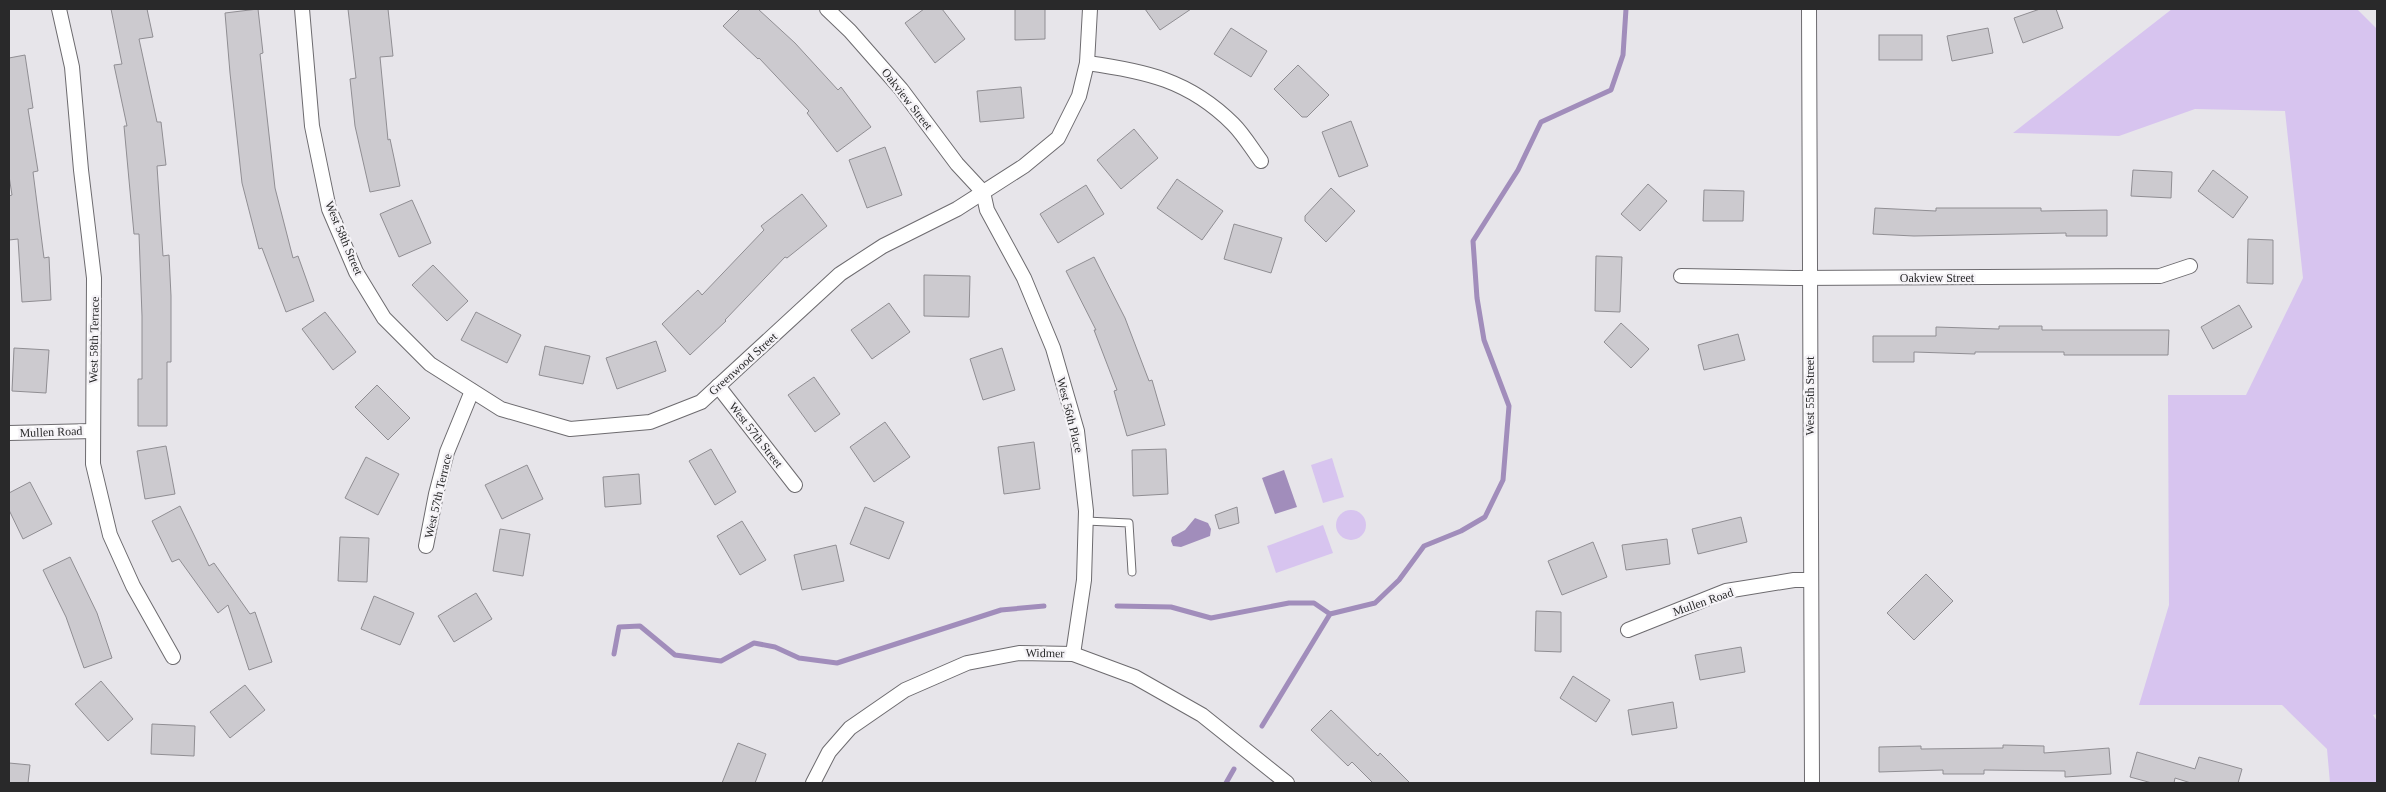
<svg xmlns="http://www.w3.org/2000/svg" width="2386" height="792" viewBox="0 0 2386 792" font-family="'Times New Roman',serif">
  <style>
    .green { fill: #d7c4ef }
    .water { fill: #a18dbb }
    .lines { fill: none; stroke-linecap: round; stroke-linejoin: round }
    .stream { stroke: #a18dbb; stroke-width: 5 }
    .building { fill: #cccacf; stroke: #908e93 }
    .service-casing { stroke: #6d6b6f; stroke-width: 9 }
    .minor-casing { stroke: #6d6b6f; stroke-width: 16 }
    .service { stroke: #fff; stroke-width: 7 }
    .minor { stroke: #fff; stroke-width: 14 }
    .labels { text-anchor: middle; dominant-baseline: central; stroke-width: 4.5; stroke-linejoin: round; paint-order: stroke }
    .street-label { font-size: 12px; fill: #29292a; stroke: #f5f3f7 }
  </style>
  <rect width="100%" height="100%" fill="#e7e5ea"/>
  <g class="green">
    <path d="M2172,9H2357L2377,29V714L2373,715L2377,721V783H2330L2327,749L2282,705H2139L2169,605L2168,395H2246L2303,278L2285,111L2195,109L2119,136L2013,133Z"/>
    <path d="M1332,458L1344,497L1323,503L1311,465Z"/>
    <circle cx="1351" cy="525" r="15"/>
    <path d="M1323,525L1333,553L1276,573L1267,546Z"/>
  </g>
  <g class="water">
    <path d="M1284,470L1297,507L1275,514L1262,478Z"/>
    <path d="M1195,518L1208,523L1211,529L1210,536L1181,547L1173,546L1171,541L1172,537L1185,530Z"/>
  </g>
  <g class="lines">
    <g class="stream">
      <path d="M1117,606L1171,607L1211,618L1289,603H1314L1330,614"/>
      <path d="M614,654L619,627L640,626L675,655L721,661L754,643L775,647L799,658L837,663L1001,610L1044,606"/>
      <path d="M1262,726L1330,614L1375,603L1399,580L1424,546L1461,531L1485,517L1503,480L1509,406L1484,340L1477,298L1473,241L1518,170L1541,122L1611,90L1623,55L1626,9"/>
      <path d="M1226,783L1234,769"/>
    </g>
  </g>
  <g class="building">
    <path d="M111,9H147L153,37L139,39L157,122H161L166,165L157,166L163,256L169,255L171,296V362H167V426H138V379H142V316L139,234H134L124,126H127L114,65L122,64Z"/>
    <path d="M258,9L263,53L260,54L275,188L293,258L298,256L314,301L286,312L262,248L259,249L242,183L230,73L225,13Z"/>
    <path d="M348,9H388L393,56L380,57L388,140L390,139L400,186L370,192L355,126L350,79L356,78Z"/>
    <path d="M740,9H758L795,43L838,90L841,87L871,127L837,152L807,113L809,111L759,58L758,59L723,26Z"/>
    <path d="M924,9H942L965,39L935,63L905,23Z"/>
    <path d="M1015,9H1045V39L1015,40Z"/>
    <path d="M1145,9H1191L1160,30Z"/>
    <path d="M2040,9H2056L2063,28L2023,43L2014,18Z"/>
    <path d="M1231,28L1267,51L1251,77L1214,54Z"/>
    <path d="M1988,28L1993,53L1952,61L1947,36Z"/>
    <rect x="1879" y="35" width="43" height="25"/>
    <path d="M25,55L33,108L28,109L38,171L33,172L44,258L49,257L51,300L22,302L18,239L9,240V196L12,195L9,176V58Z"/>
    <path d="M1298,65L1329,95L1307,117H1302L1274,89Z"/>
    <path d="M1021,87L1024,118L980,122L977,91Z"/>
    <path d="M1351,121L1368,166L1339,177L1322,132Z"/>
    <path d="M1134,129L1158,158L1121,189L1097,160Z"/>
    <path d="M885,147L902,195L867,208L849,160Z"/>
    <path d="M2133,170L2172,172L2171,198L2131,196Z"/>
    <path d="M2213,170L2248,197L2233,218L2198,191Z"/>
    <path d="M1177,179L1223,211L1202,240L1157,208Z"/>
    <path d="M1648,184L1667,201L1640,231L1621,214Z"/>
    <path d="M1086,185L1104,214L1058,243L1040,214Z"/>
    <path d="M1331,188L1355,211L1326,242L1305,221V216Z"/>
    <path d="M1704,190L1744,191L1743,221H1703Z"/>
    <path d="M802,194L827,226L787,258L785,257L725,320L726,321L690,355L662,324L698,290L702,295L764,230L761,226Z"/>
    <path d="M412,200L431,243L399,257L380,214Z"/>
    <path d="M1875,208L1936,211V208H2041V211L2107,210V236H2066V233L1914,236L1873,234Z"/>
    <path d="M1234,224L1282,238L1271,273L1224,259Z"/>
    <path d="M2248,239L2273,240V284L2247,283Z"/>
    <path d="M1596,256L1622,257L1620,312L1595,311Z"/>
    <path d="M1094,257L1125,318L1149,381L1152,380L1165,425L1127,436L1114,391L1117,390L1094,330H1096L1066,271Z"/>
    <path d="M433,265L468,301L447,321L412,285Z"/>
    <path d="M924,275L970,276L969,317L924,316Z"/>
    <path d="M889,303L910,332L872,359L851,330Z"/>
    <path d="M2239,305L2252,327L2213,349L2201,327Z"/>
    <path d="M325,312L356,352L333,370L302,329Z"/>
    <path d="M476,312L521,335L507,363L461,340Z"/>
    <path d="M1621,323L1649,349L1631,368L1604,342Z"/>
    <path d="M1999,326H2042V330H2169L2168,355H2064V352H1975V354L1914,352V362H1873V336H1936V327L1999,329Z"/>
    <path d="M1738,334L1745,360L1704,370L1698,345Z"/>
    <path d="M656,341L666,371L617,389L606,358Z"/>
    <path d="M545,346L590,356L583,384L539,375Z"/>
    <path d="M14,348L49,350L46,393L12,391Z"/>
    <path d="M1002,348L1015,390L983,400L970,359Z"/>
    <path d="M814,377L840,414L815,432L788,395Z"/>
    <path d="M377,385L410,418L388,440L355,407Z"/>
    <path d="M885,422L910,457L874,482L850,447Z"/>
    <path d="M1034,442L1040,489L1004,494L998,447Z"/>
    <path d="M166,446L175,494L145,499L137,451Z"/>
    <path d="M711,449L736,492L715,505L689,461Z"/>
    <path d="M1166,449L1168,494L1133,496L1132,450Z"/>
    <path d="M366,457L399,474L378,515L345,498Z"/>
    <path d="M527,465L543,499L502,519L485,485Z"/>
    <path d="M639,474L641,504L605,507L603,477Z"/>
    <path d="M30,482L52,524L23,539L9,510V493Z"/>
    <path d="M180,506L209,566L214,563L250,614L255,612L272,662L249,670L228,605L218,613L179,559L172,562L152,521Z"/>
    <path d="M865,507L904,522L889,559L850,544Z"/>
    <path d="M1237,507L1239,523L1219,529L1215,515Z"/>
    <path d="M1741,517L1747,542L1698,554L1692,529Z"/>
    <path d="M742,521L766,560L740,575L717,536Z"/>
    <path d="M500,529L530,534L523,576L493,571Z"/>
    <path d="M340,537L369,538L367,582L338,581Z"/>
    <path d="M1667,539L1670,564L1626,570L1622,545Z"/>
    <path d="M1593,542L1607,577L1562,595L1548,561Z"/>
    <path d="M836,545L844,581L802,590L794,555Z"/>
    <path d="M70,557L97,613L112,658L84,668L66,617L43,570Z"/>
    <path d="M1926,574L1953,601L1914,640L1887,613Z"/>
    <path d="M476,593L492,619L454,642L438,616Z"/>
    <path d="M374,596L414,613L400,645L361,629Z"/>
    <path d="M1536,611L1561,612V652L1535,651Z"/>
    <path d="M1741,647L1745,672L1700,680L1695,655Z"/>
    <path d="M1573,676L1610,700L1596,722L1560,698Z"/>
    <path d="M101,681L133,719L108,741L75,704Z"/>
    <path d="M245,685L265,710L230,738L210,712Z"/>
    <path d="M1673,702L1677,728L1632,735L1628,710Z"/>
    <path d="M1331,710L1378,756L1380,753L1410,783H1373L1352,762L1348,766L1311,730Z"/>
    <path d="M152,724L195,726L194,756L151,754Z"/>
    <path d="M738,743L766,754L755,783H722Z"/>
    <path d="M2003,745L2044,746V753L2109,748L2111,774L2065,777V771L1984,770V774H1943V770L1879,772V747L1921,746V749L2003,748Z"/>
    <path d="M2137,752L2195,769L2199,757L2242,769L2238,783H2191L2175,778L2174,783H2152L2130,777Z"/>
    <path d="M9,763L30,765L28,783H9Z"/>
  </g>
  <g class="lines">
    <g class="service-casing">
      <path id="service" d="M1086,521L1129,523L1132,572"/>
    </g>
    <g class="minor-casing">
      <g id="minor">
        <path d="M59,9L72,67L81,170L94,278L93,464L110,535L133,586L173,657"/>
        <path d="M302,9L312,126L329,209L356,272L384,318L430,364L501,409L570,429L650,422L701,402L840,274L883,246L957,209L1024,166L1058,138L1079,96L1087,63L1090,9"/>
        <path d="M827,9L850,31L901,89L957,164L983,192L987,210L1024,278L1053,348L1077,431L1086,511L1084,580L1073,654"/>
        <path d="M1809,9L1812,783"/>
        <path d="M1087,63C1145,71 1189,80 1233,124C1244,135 1252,149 1261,161"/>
        <path d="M1681,276L1794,278L2160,276L2190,266"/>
        <path d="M718,386L795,485"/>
        <path d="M9,433L93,431"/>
        <path d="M426,546L436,494L447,452L472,391"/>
        <path d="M1628,630L1726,591L1794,580H1811"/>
        <path d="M813,783L829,752L850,728L905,690L967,663L1019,653L1073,654L1135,677L1202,715L1287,783"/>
      </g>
    </g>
    <use href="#service" class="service"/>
    <use href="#minor" class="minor"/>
  </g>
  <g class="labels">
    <g class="street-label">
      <text transform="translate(907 99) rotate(52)">Oakview Street</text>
      <text transform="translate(344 238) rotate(67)">West 58th Street</text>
      <text x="1937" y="278">Oakview Street</text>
      <text transform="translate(94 340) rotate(-89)">West 58th Terrace</text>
      <text transform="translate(743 364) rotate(-42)">Greenwood Street</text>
      <text transform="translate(1810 396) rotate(-90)">West 55th Street</text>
      <text transform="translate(1070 415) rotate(76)">West 56th Place</text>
      <text transform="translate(51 432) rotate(-2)">Mullen Road</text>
      <text transform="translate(756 435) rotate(52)">West 57th Street</text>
      <text transform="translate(438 496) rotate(-77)">West 57th Terrace</text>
      <text transform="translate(1703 602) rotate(-19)">Mullen Road</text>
      <text transform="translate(1045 653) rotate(1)">Widmer</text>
    </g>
  </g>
  <rect width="2386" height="792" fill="none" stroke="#29292a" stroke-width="20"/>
</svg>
